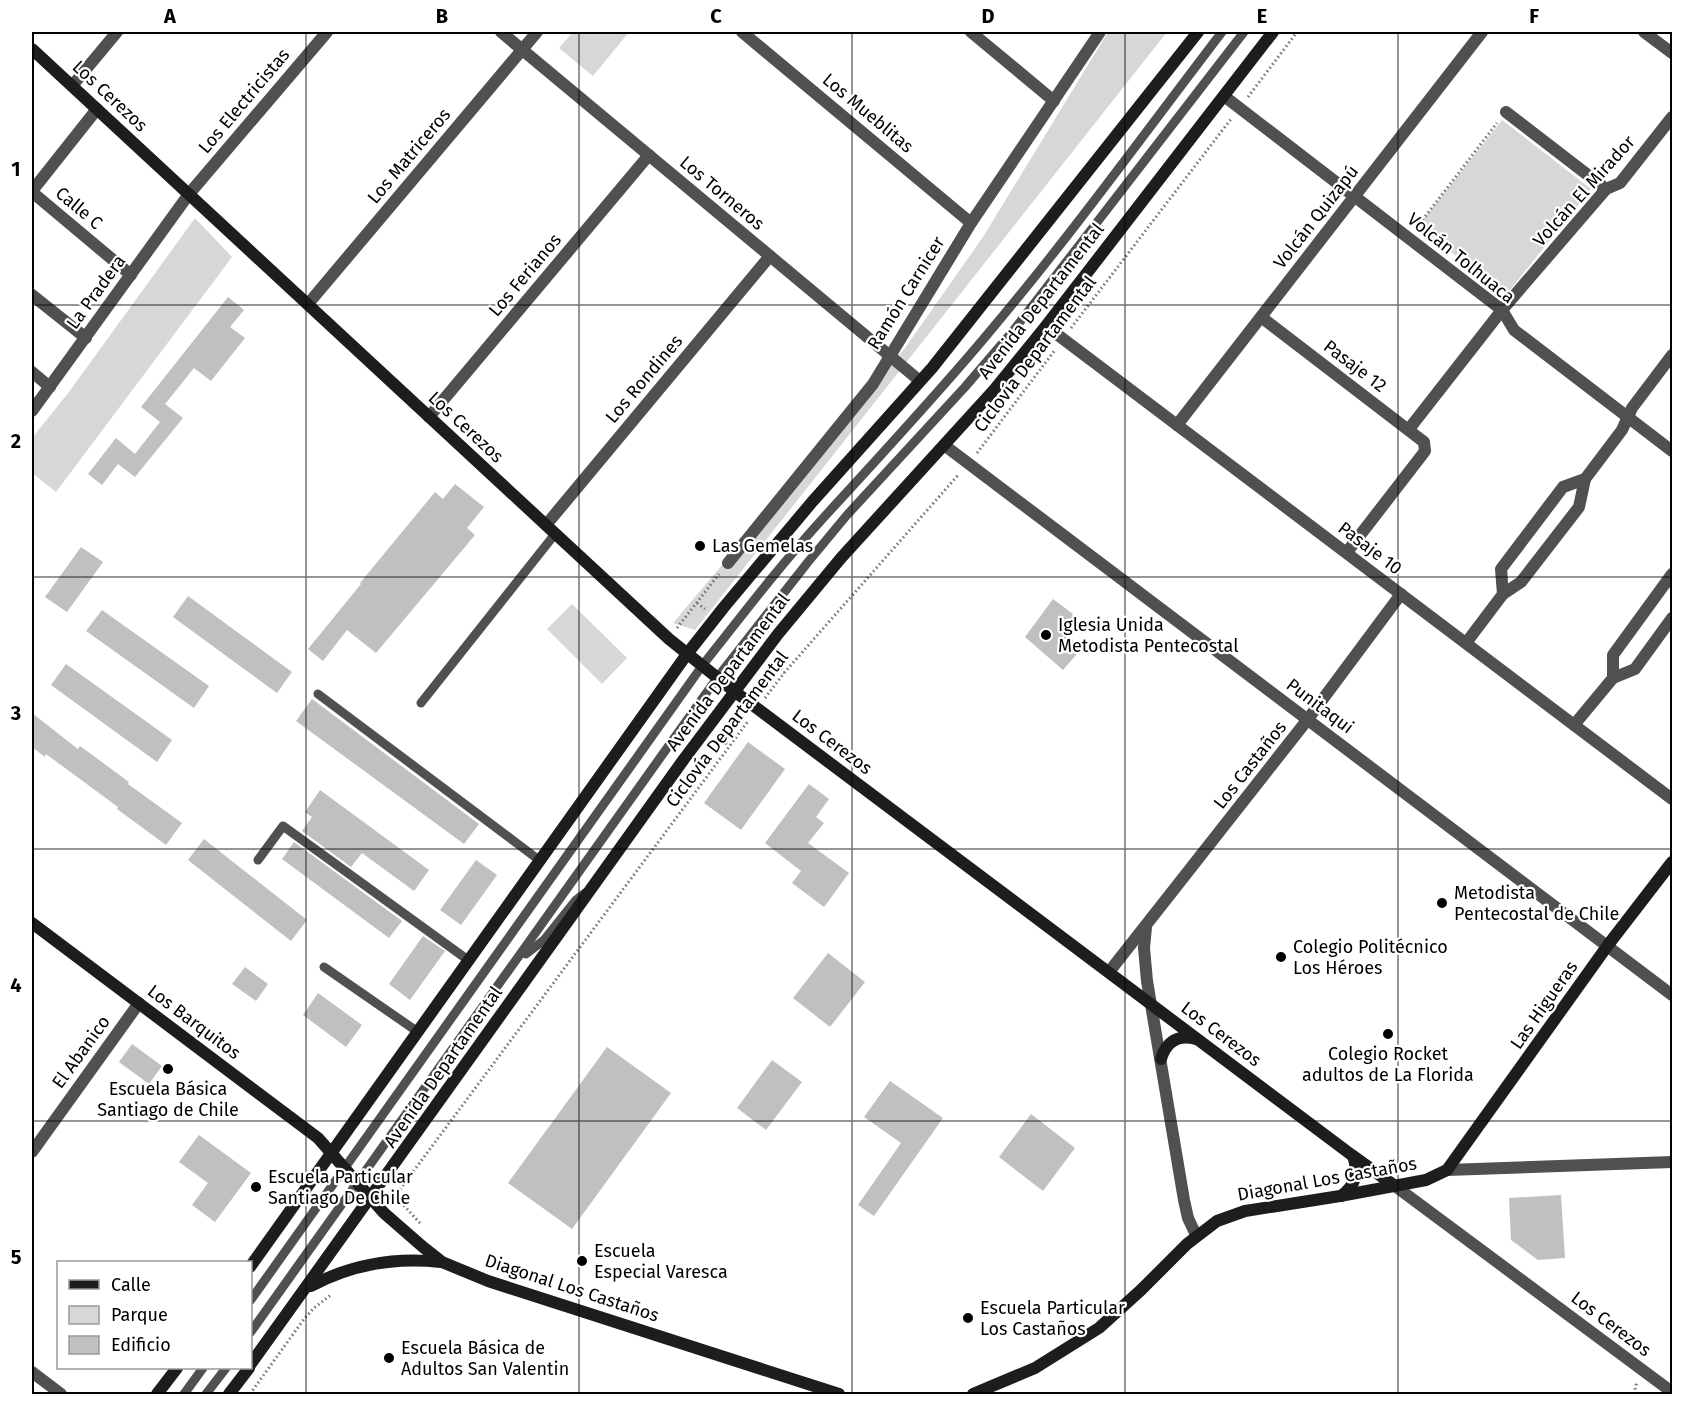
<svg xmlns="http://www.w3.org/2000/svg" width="1704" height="1426" viewBox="0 0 1704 1426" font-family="'Fira Sans',sans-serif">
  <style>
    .green { fill: #d7d7d7 }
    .building { fill: #c0c0c0 }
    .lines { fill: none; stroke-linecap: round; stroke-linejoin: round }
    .path { stroke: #727272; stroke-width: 3; stroke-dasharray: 1.5 3; stroke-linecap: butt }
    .lane { stroke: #505050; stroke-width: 9 }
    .street { stroke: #505050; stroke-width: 12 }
    .secondary { stroke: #1d1d1d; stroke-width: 12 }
    .grid { fill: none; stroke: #000; stroke-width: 1.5; stroke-opacity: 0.55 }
    .poi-dot { fill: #000; stroke: #fff; stroke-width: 2 }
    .labels { text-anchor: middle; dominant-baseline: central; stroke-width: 4.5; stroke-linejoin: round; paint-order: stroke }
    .street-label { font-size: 18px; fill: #000; stroke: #fff }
    .poi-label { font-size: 18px; fill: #000; stroke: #fff; text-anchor: start }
    .neatline { fill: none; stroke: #000; stroke-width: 2 }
    .grid-label { font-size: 20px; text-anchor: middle; font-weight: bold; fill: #000 }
  </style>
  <rect width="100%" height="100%" fill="#fff"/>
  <g class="green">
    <path d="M573,32H629L593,76L559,48Z"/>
    <path d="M1108,32H1167L695,630L673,623L905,348L983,237Z"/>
    <path d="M1502,120L1591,189L1506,295L1418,226Z"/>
    <path d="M195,218L232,257L56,492L32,473V438L69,392Z"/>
    <path d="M572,604L627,658L602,684L547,629Z"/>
  </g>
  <g class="building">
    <path d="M228,297L244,310L230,327L245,338L211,381L194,368L165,404L183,418L135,477L118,464L102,485L88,474L116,438L135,454L160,422L141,407Z"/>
    <path d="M455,484L484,507L467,528L475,535L376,653L347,630L323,661L308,649L361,584L360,583L435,492L443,499Z"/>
    <path d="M81,547L103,562L67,612L45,597Z"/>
    <path d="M188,596L292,672L277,693L173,617Z"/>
    <path d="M1053,599L1073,614L1064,633L1082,648L1063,670L1025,637Z"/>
    <path d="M102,610L209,686L194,708L86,631Z"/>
    <path d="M66,664L172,740L157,762L51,685Z"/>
    <path d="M312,699L479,824L464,844L296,721Z"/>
    <path d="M32,713L78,749L80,746L129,782L128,784L182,823L166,845L117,809L118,807L46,754L45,757L32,747Z"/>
    <path d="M748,742L785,769L741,830L704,803Z"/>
    <path d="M809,784L829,799L816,817L824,823L808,843L849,873L824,907L792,883L801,871L765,843Z"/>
    <path d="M320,790L429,870L414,891L362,853L351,867L302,831L312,817L305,812Z"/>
    <path d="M204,839L307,920L291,941L188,860Z"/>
    <path d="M294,842L402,921L389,938L282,859Z"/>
    <path d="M476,860L497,875L461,925L440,910Z"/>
    <path d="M423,936L445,951L410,1000L389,984Z"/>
    <path d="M828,953L865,982L830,1027L793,998Z"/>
    <path d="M245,967L268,984L256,1001L232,984Z"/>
    <path d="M318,993L362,1025L346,1047L303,1015Z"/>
    <path d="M132,1044L162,1066L149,1084L119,1062Z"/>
    <path d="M607,1047L671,1093L572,1229L508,1183Z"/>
    <path d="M772,1060L802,1082L766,1130L737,1108Z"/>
    <path d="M890,1081L943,1118L874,1216L858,1205L901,1143L864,1117Z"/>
    <path d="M1031,1114L1075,1148L1043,1191L999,1157Z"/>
    <path d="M199,1135L251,1173L215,1222L192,1205L208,1183L179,1162Z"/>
    <path d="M1561,1195L1565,1258L1538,1260L1511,1240L1509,1198Z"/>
  </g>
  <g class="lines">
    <g class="path">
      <path d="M1248,97L1297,32"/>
      <path d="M1417,227L1497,123"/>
      <path d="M1071,328L1231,119"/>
      <path d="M977,453L1055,350"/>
      <path d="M697,603L705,609"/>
      <path d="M677,628L719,574"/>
      <path d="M773,664L784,673"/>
      <path d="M765,698L784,673L959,474"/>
      <path d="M719,737L729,746"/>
      <path d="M420,1223L395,1196L749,720"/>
      <path d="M250,1394L304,1319L314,1308L332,1294"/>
      <path d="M1636,1394L1635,1388L1637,1382"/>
    </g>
    <g class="lane">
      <path d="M318,694L539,860"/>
      <path d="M421,703L555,534"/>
      <path d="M258,860L283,826L468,960"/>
      <path d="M526,954L544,940L576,900L585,893"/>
      <path d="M324,967L418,1032"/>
      <path d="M250,1301L702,666C742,615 782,563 826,515C880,456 934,398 986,336C1069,238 1144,134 1222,32"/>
      <path d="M250,1333L717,678L808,562L847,515L965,387L1013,331L1244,32"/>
      <path d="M184,1394L203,1368"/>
      <path d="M206,1394L226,1368"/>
    </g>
    <g class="street">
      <path d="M501,32L920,381"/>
      <path d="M742,32L971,223"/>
      <path d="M971,32L1054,101"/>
      <path d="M1644,32L1672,53"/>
      <path d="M72,86L117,32"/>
      <path d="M1224,96L1502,310L1514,330L1672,451"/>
      <path d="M1506,112L1606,189"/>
      <path d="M32,191L97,109"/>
      <path d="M32,192L131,275"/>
      <path d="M32,295L86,338"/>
      <path d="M308,304L537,32"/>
      <path d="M1261,317L1424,442L1425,451L1422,455L1347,552"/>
      <path d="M1046,326L1672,799"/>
      <path d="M32,372L50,387"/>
      <path d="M32,411L189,194L327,32"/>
      <path d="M429,417L649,155"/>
      <path d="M1177,425L1482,32"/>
      <path d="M1409,429L1502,310L1606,189L1620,183L1672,117"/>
      <path d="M944,445L1672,995"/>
      <path d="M546,525L770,256"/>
      <path d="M728,563L873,384L971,223L1100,32"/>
      <path d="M1503,594L1521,582L1579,507L1585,479"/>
      <path d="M1466,643L1503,594L1501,569L1563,487L1585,479L1622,430L1632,408L1672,355"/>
      <path d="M1613,678L1635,669L1672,618"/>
      <path d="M1574,725L1613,678V655L1672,574"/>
      <path d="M1146,927L1144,948L1147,981L1184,1200L1188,1218L1196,1235"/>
      <path d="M1109,972L1308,719L1401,594"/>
      <path d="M32,1152L139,1003"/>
      <path d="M1447,1170L1672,1162"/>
      <path d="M1395,1186L1672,1392"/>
      <path d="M32,1372L61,1394"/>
    </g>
    <g class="secondary">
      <path d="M32,49L669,639L734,691L1353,1156L1395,1186"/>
      <path d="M32,923L318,1138L384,1213L423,1247L442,1262L488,1281L839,1394"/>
      <path d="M1161,1059C1166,1042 1178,1034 1196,1039"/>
      <path d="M1341,1196C1356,1185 1359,1173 1353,1156"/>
      <path d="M250,1267L687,654L724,607L812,502L932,368L1198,32"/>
      <path d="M311,1286C352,1264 395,1257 441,1262"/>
      <path d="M250,1365L684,759L778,634L841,558L994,390L1046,326L1273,32"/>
      <path d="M157,1394L177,1368"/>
      <path d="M229,1394L249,1368"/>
      <path d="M973,1394L1035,1368L1099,1328L1141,1290L1187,1244L1217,1221L1245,1211L1340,1196L1426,1180L1447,1170L1608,945L1672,862"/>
    </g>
  </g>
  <path class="grid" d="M306,32V1394M579,32V1394M852,32V1394M1125,32V1394M1398,32V1394M32,305H1672M32,577H1672M32,849H1672M32,1121H1672"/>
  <g class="poi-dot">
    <circle cx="700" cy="546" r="6"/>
    <circle cx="1046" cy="635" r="6"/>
    <circle cx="1442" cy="903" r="6"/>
    <circle cx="1281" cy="957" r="6"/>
    <circle cx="1388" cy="1034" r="6"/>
    <circle cx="168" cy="1069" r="6"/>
    <circle cx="256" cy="1187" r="6"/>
    <circle cx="582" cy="1261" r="6"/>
    <circle cx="968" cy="1318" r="6"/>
    <circle cx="389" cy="1358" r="6"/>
  </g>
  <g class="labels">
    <g class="street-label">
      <text transform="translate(110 96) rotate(43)">Los Cerezos</text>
      <text transform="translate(244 101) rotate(-50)">Los Electricistas</text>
      <text transform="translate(868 113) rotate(40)">Los Mueblitas</text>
      <text transform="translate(409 156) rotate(-50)">Los Matriceros</text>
      <text transform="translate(1584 191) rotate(-48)">Volcán El Mirador</text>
      <text transform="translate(722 193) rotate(40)">Los Torneros</text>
      <text transform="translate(79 208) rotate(40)">Calle C</text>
      <text transform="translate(1316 217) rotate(-52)">Volcán Quizapú</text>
      <text transform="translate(1461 258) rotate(39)">Volcán Tolhuaca</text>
      <text transform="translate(525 275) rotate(-50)">Los Ferianos</text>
      <text transform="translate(96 292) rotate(-54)">La Pradera</text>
      <text transform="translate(906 293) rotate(-58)">Ramón Carnicer</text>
      <text transform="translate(1041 301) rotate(-52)">Avenida Departamental</text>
      <text transform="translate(1035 354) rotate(-53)">Ciclovía Departamental</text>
      <text transform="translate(1355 366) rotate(37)">Pasaje 12</text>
      <text transform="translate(644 379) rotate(-50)">Los Rondines</text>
      <text transform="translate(466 427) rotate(43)">Los Cerezos</text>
      <text transform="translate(1370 548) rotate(37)">Pasaje 10</text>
      <text transform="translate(728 672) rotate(-53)">Avenida Departamental</text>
      <text transform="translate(1320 706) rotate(37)">Punitaqui</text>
      <text transform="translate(727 729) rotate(-53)">Ciclovía Departamental</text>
      <text transform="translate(832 742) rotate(37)">Los Cerezos</text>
      <text transform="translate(1250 765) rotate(-52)">Los Castaños</text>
      <text transform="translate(1544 1005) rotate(-55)">Las Higueras</text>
      <text transform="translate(194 1022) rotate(37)">Los Barquitos</text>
      <text transform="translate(1221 1034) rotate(37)">Los Cerezos</text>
      <text transform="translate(81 1052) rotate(-54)">El Abanico</text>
      <text transform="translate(443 1067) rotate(-55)">Avenida Departamental</text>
      <text transform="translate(1327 1179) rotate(-10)">Diagonal Los Castaños</text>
      <text transform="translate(572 1288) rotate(18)">Diagonal Los Castaños</text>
      <text transform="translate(1611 1324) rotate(37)">Los Cerezos</text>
    </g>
    <g class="poi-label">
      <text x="712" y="546">Las Gemelas</text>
      <text x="1058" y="625">Iglesia Unida<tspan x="1058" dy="21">Metodista Pentecostal</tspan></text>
      <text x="1454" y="893">Metodista<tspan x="1454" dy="21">Pentecostal de Chile</tspan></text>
      <text x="1293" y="947">Colegio Politécnico<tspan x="1293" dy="21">Los Héroes</tspan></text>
      <text x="1388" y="1054" text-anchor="middle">Colegio Rocket<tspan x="1388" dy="21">adultos de La Florida</tspan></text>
      <text x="168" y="1089" text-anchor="middle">Escuela Básica<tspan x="168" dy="21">Santiago de Chile</tspan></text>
      <text x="268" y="1177">Escuela Particular<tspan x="268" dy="21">Santiago De Chile</tspan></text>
      <text x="594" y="1251">Escuela<tspan x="594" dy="21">Especial Varesca</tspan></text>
      <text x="980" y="1308">Escuela Particular<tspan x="980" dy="21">Los Castaños</tspan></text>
      <text x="401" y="1348">Escuela Básica de<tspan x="401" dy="21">Adultos San Valentin</tspan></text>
    </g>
  </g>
  <rect width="1704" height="1426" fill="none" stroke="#ffffff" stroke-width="66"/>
  <rect x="57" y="1261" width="195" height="108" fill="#ffffff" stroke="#999999" stroke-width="1.5"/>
  <rect x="69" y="1280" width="30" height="9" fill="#1d1d1d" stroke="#999999" stroke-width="1.5"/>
  <text x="111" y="1291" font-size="18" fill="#000000">Calle</text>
  <rect x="69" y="1306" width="30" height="18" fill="#d7d7d7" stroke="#999999" stroke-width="1.5"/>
  <text x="111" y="1321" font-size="18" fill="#000000">Parque</text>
  <rect x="69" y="1336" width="30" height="18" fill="#c0c0c0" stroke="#999999" stroke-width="1.5"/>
  <text x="111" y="1351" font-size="18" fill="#000000">Edificio</text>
  <rect x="33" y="33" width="1638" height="1360" class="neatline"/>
  <g class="grid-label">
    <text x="170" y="23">A</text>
    <text x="442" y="23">B</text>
    <text x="716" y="23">C</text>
    <text x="988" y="23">D</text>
    <text x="1262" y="23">E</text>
    <text x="1534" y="23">F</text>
    <text x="16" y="176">1</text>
    <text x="16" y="448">2</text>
    <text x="16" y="720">3</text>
    <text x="16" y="992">4</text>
    <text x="16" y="1264">5</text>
  </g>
</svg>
